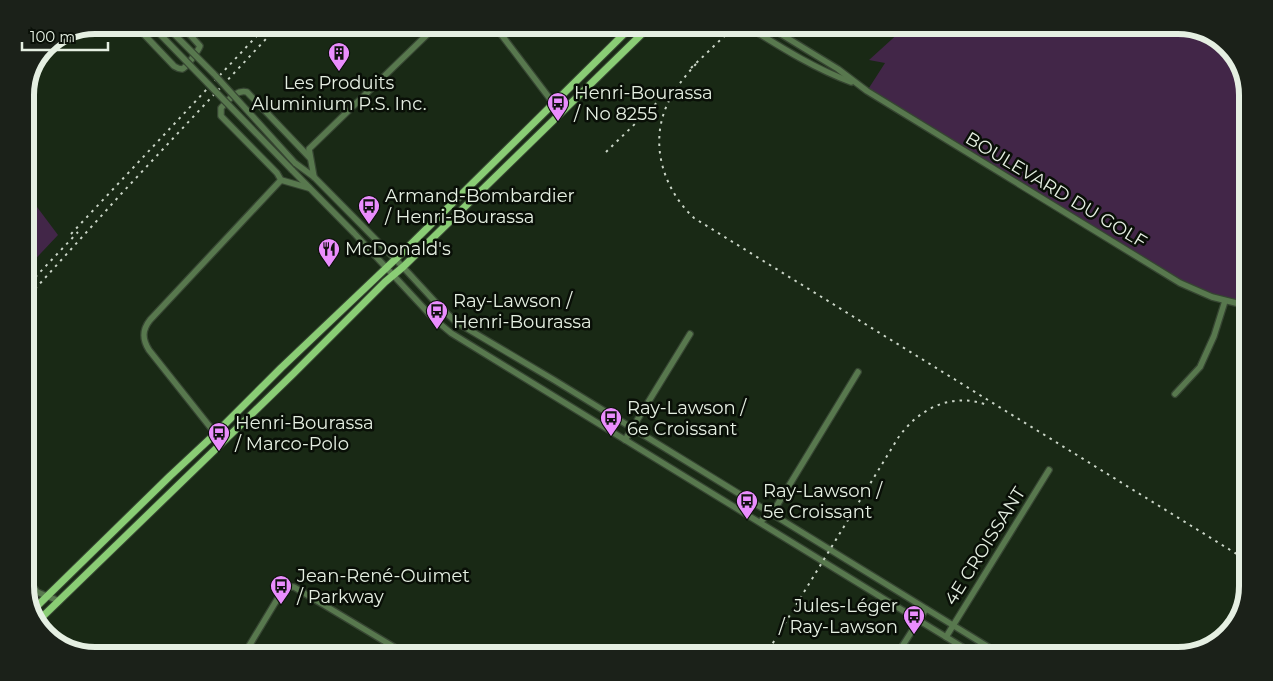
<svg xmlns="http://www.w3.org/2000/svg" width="1273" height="681" viewBox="0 0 1273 681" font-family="Montserrat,sans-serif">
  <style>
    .green { fill: #422648 }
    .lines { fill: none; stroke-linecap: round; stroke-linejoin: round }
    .minor-casing { stroke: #364532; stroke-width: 8 }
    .major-casing { stroke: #364532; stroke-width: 9 }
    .minor { stroke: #58784e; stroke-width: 5.5 }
    .major { stroke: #8acd75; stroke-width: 7 }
    .rail { stroke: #cad5c7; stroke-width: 2; stroke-dasharray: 2.5 5; stroke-linecap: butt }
    .minor-bridge-casing { stroke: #364532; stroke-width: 8; stroke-linecap: butt }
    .minor-bridge { stroke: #58784e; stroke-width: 5.5 }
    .labels { text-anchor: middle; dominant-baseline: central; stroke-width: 5; stroke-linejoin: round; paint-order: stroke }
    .poi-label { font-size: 18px; fill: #e5efe2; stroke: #090f07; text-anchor: start }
    .street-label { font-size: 18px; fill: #e5efe2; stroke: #090f07 }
    .rim { fill: none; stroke: #e5efe2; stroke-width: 6 }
  </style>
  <rect width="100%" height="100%" fill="#192915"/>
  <g class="green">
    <path d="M903,25H1178L1209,32L1236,56L1248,91V306L1193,289L867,91L885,63L869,60L902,30Z"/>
    <path d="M25,191L58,235L25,270Z"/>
  </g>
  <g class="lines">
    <g class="minor-casing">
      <g id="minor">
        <path d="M135,25L174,66C177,68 178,69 182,69C186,68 198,51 200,46L181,25"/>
        <path d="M494,25L560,112"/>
        <path d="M745,25C779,46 813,68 851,82"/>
        <path d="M766,25L838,69L867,91L1180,283L1212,297L1248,306"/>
        <path d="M295,163L314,177L403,267L439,306L456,322L554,380L1003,656"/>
        <path d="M292,170L354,233L433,318L451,333L977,656"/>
        <path d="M314,177L309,149L437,25"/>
        <path d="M309,188L281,180L277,173L221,116V108C228,101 236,89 247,92L310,158"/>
        <path d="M1175,394L1200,367L1214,336L1225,301"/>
        <path d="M625,440L690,334"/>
        <path d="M222,442L149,350C142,339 142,330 150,320L281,180"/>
        <path d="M760,522L776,507L858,372"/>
        <path d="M25,575L37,592L59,601"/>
        <path d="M946,637L1049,470"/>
        <path d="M243,656L281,593L289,587H294L409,656"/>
        <path d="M896,656L926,609"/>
      </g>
    </g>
    <g class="major-casing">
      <g id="major">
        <path d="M32,611L170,476L215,434L281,368L402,253L633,25"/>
        <path d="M36,623L294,373L385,282L403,267L651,25"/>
      </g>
    </g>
    <use href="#minor" class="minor"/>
    <use href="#major" class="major"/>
    <g class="rail">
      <path d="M696,64C684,77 674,90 667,105C649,145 664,190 694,218L1248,561"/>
      <path d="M691,68L736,25"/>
      <path d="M606,152L672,88"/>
      <path d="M71,234L267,25"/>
      <path d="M25,288L78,232"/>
      <path d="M25,300L122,193L279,25"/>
      <path d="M765,656L898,438C919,408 952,392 987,405"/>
    </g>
    <g class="minor-bridge-casing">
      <g id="minor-bridge">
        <path d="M151,25L292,170"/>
        <path d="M165,25L214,74L295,163"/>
      </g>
    </g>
    <use href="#minor-bridge" class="minor-bridge"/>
  </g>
  <defs>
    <g id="building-pin" transform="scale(1.125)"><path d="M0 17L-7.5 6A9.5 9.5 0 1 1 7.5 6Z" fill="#ea8dfd" stroke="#090f07"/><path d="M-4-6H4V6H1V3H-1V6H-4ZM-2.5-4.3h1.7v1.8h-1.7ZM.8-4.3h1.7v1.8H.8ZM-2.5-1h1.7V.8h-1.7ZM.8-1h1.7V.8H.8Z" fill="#111"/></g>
    <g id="bus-pin" transform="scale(1.125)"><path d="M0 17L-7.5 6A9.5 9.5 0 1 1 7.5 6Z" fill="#ea8dfd" stroke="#090f07"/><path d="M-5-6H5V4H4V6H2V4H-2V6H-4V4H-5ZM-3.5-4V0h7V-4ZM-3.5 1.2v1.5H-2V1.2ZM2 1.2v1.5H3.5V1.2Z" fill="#111"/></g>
    <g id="restaurant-pin" transform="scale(1.125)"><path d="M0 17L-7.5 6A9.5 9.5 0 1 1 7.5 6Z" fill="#ea8dfd" stroke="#090f07"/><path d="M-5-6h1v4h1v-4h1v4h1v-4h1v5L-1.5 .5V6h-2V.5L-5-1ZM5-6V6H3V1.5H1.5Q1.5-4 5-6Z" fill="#111"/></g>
  </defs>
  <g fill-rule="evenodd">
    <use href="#building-pin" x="339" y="53"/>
    <use href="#bus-pin" x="558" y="103"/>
    <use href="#bus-pin" x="369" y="206"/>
    <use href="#restaurant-pin" x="329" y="249"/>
    <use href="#bus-pin" x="437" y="311"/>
    <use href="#bus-pin" x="611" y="418"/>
    <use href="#bus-pin" x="219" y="433"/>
    <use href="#bus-pin" x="747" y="501"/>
    <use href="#bus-pin" x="281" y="586"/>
    <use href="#bus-pin" x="914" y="616"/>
  </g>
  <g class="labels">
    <g class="poi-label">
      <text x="339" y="83" text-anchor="middle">Les Produits<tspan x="339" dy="21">Aluminium P.S. Inc.</tspan></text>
      <text x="574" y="93">Henri-Bourassa<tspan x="574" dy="21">/ No 8255</tspan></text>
      <text x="385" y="196">Armand-Bombardier<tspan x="385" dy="21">/ Henri-Bourassa</tspan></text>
      <text x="345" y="249">McDonald's</text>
      <text x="453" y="301">Ray-Lawson /<tspan x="453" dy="21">Henri-Bourassa</tspan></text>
      <text x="627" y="408">Ray-Lawson /<tspan x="627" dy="21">6e Croissant</tspan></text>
      <text x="235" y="423">Henri-Bourassa<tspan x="235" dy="21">/ Marco-Polo</tspan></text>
      <text x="763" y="491">Ray-Lawson /<tspan x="763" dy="21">5e Croissant</tspan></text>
      <text x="297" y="576">Jean-René-Ouimet<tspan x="297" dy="21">/ Parkway</tspan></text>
      <text x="898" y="606" text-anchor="end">Jules-Léger<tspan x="898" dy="21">/ Ray-Lawson</tspan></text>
    </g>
    <g class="street-label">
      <text transform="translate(1056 190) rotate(31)">BOULEVARD DU GOLF</text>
      <text transform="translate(985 546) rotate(-58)">4E CROISSANT</text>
    </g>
  </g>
  <path d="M0 0H1273V681H0ZM95 34H1178A61 61 0 0 1 1239 95V586A61 61 0 0 1 1178 647H95A61 61 0 0 1 34 586V95A61 61 0 0 1 95 34Z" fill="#1b2119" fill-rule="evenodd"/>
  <path class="rim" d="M95 34H1178A61 61 0 0 1 1239 95V586A61 61 0 0 1 1178 647H95A61 61 0 0 1 34 586V95A61 61 0 0 1 95 34Z"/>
  <path d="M22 42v8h86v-8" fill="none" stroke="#e5efe2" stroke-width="2.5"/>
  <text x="30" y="42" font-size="15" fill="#e5efe2" stroke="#090f07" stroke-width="4" paint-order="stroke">100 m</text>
</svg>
